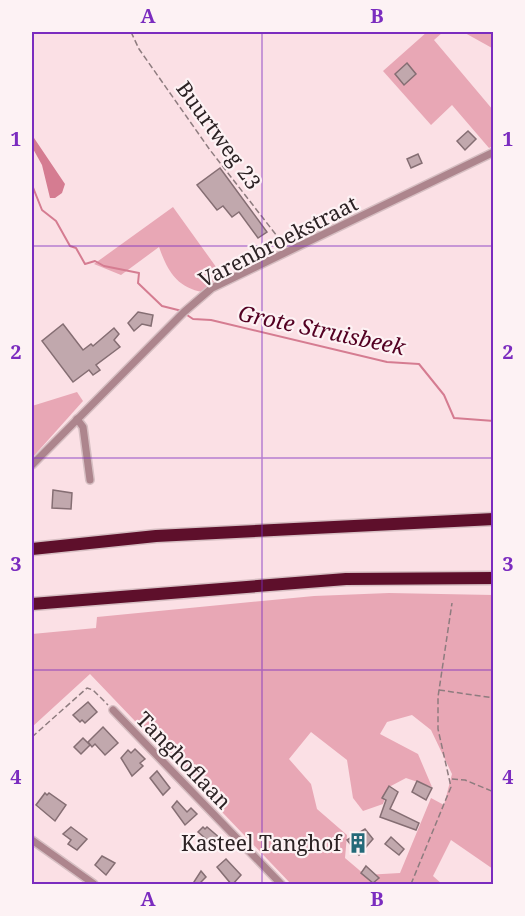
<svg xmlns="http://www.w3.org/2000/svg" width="525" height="916" viewBox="0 0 525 916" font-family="'Noto Serif',serif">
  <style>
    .green { fill: #e8a7b5; fill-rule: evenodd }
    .water { fill: #d57c91 }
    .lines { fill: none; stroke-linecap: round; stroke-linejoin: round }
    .stream { stroke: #d57c91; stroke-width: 2 }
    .building { fill: #c1a8ad; stroke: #856e73; stroke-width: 1.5 }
    .minor-casing { stroke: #d6bec2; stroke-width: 10 }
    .motorway-casing { stroke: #d6bec2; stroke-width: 15 }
    .path { stroke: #8e7c7f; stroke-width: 1.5; stroke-dasharray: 6 3; stroke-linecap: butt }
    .minor { stroke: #ad858d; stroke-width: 7 }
    .motorway { stroke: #5e0f2b; stroke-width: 12 }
    .grid { fill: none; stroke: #7b2cbf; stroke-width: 1.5; stroke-opacity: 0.55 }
    .labels { text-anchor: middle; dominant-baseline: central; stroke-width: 4.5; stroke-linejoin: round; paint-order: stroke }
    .street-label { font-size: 21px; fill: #2c2224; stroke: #fdf2f4 }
    .poi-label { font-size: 21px; fill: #2c2224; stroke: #fdf2f4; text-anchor: end }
    .water-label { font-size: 22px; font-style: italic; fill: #530022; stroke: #fdf2f4 }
    .neatline { fill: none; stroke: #7b2cbf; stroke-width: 2 }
    .grid-label { font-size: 20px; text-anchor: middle; font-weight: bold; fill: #7b2cbf }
  </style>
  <rect width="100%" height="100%" fill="#fbe0e5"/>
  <g class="green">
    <path d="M427,32H443L434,40L493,110V146L489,148L452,105L431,125L383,71Z"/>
    <path d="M466,32H493V47L492,48L465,33Z"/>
    <path d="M173,207L224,278L203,292C177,288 167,270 159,247L121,275L94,264Z"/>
    <path d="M77,392L83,401L32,458V406Z"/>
    <path d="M389,593L493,595V869L451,840L433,876L442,884H291L90,674L32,727V634L96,628L97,617L314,596ZM412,715L431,730L452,774L444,805L431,798L400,873L365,875L345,858L347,835L317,809L311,784L289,759L311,732L347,760L353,798L363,811L383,804L389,787L406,778L432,787L418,754L380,734L387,722Z"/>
  </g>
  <path class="water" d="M32,135L65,184L62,193L55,198H50L42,165L32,147Z"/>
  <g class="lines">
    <g class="stream">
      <path d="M32,185L42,210L56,221L70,246L76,248L85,264L95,261L104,266L139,273L138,283L162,306L182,311"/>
      <path d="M187,315L193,319L211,320L387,362L419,364L444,395L454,418L494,421"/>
    </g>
  </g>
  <g class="building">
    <path d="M407,63L416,74L404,85L395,74Z"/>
    <path d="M468,131L476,139L465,150L457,141Z"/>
    <path d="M418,154L422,163L411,168L407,159Z"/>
    <path d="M220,168L267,232L258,238L239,212L232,217L223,206L217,210L197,185Z"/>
    <path d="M138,312L153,315L151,326L142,324L134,331L128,323Z"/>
    <path d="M63,324L83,350L91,344L93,346L114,328L119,334L114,340L120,347L96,365L100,370L93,375L89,370L73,382L42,341Z"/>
    <path d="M53,490L72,493L71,509L52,508Z"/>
    <path d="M88,702L97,712L85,723L82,720L80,722L73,715Z"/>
    <path d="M103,727L118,743L105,755L95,744L92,747L88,742Z"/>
    <path d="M83,738L90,745L81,754L74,747Z"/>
    <path d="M135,749L145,759L140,763L143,766L132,776L121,758L128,750L131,753Z"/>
    <path d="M157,771L170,788L163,795L150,778Z"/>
    <path d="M417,781L432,788L426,800L412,792Z"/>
    <path d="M389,786L398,792L390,809L419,823L416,830L380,817L386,800L382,798Z"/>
    <path d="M45,793L47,795L49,793L66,805L55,821L36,805Z"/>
    <path d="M177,801L187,812L191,808L197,814L185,825L172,807Z"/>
    <path d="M71,827L87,839L77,850L68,844L71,840L63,834Z"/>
    <path d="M203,827L205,829L207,827L221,839L206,851L200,845L206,839L198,832Z"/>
    <path d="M365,829L373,839L359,855L347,840Z"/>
    <path d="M391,837L404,849L399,855L385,844Z"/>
    <path d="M102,856L115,863L106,875L95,865Z"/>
    <path d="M226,859L241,875L232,885L217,867Z"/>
    <path d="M366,866L379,878L373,883L361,873Z"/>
    <path d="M201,871L206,877L198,885H192Z"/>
  </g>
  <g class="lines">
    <g class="minor-casing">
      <g id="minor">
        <path d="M77,419L83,427L90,480"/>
        <path d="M32,465L184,312L212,288L494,152"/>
        <path d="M113,710L281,884"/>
        <path d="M32,840L94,884"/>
      </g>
    </g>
    <g class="motorway-casing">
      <g id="motorway">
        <path d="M32,549L156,536L494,519"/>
        <path d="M32,604L346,579L494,578"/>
      </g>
    </g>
    <g class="path">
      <path d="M131,32L139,49L210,150L284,245"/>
      <path d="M439,690L494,698"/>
      <path d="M32,737L87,688L93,690L108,705"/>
      <path d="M452,779L465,780L494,792"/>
      <path d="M411,884L451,787L438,729V697L452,603"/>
    </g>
    <use href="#minor" class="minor"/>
    <use href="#motorway" class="motorway"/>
  </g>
  <path class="grid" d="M262,32V884M32,246H494M32,458H494M32,670H494"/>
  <defs>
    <g id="building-bare" transform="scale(1.62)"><path d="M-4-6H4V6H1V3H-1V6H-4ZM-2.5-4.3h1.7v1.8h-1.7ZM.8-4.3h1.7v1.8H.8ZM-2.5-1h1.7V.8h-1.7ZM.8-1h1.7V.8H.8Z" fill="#246a79" stroke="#fdf2f4" stroke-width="2.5" paint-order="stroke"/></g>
  </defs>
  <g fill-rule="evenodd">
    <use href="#building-bare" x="358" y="843"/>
  </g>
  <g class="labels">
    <g class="street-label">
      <text transform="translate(219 135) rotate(54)">Buurtweg 23</text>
      <text transform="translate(278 241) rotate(-27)">Varenbroekstraat</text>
      <text transform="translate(184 760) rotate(46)">Tanghoflaan</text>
    </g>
    <g class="poi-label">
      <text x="341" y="843">Kasteel Tanghof</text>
    </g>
    <g class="water-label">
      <text transform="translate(322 329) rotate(12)">Grote Struisbeek</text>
    </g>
  </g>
  <rect width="525" height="916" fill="none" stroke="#fdf2f4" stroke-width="66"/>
  <rect x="33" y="33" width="459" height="850" class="neatline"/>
  <g class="grid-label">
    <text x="148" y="23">A</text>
    <text x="377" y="23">B</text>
    <text x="16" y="146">1</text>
    <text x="508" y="146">1</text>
    <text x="16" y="359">2</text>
    <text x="508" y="359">2</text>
    <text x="16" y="571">3</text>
    <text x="508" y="571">3</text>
    <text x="16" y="784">4</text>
    <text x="508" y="784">4</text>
    <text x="148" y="906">A</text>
    <text x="377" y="906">B</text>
  </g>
</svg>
